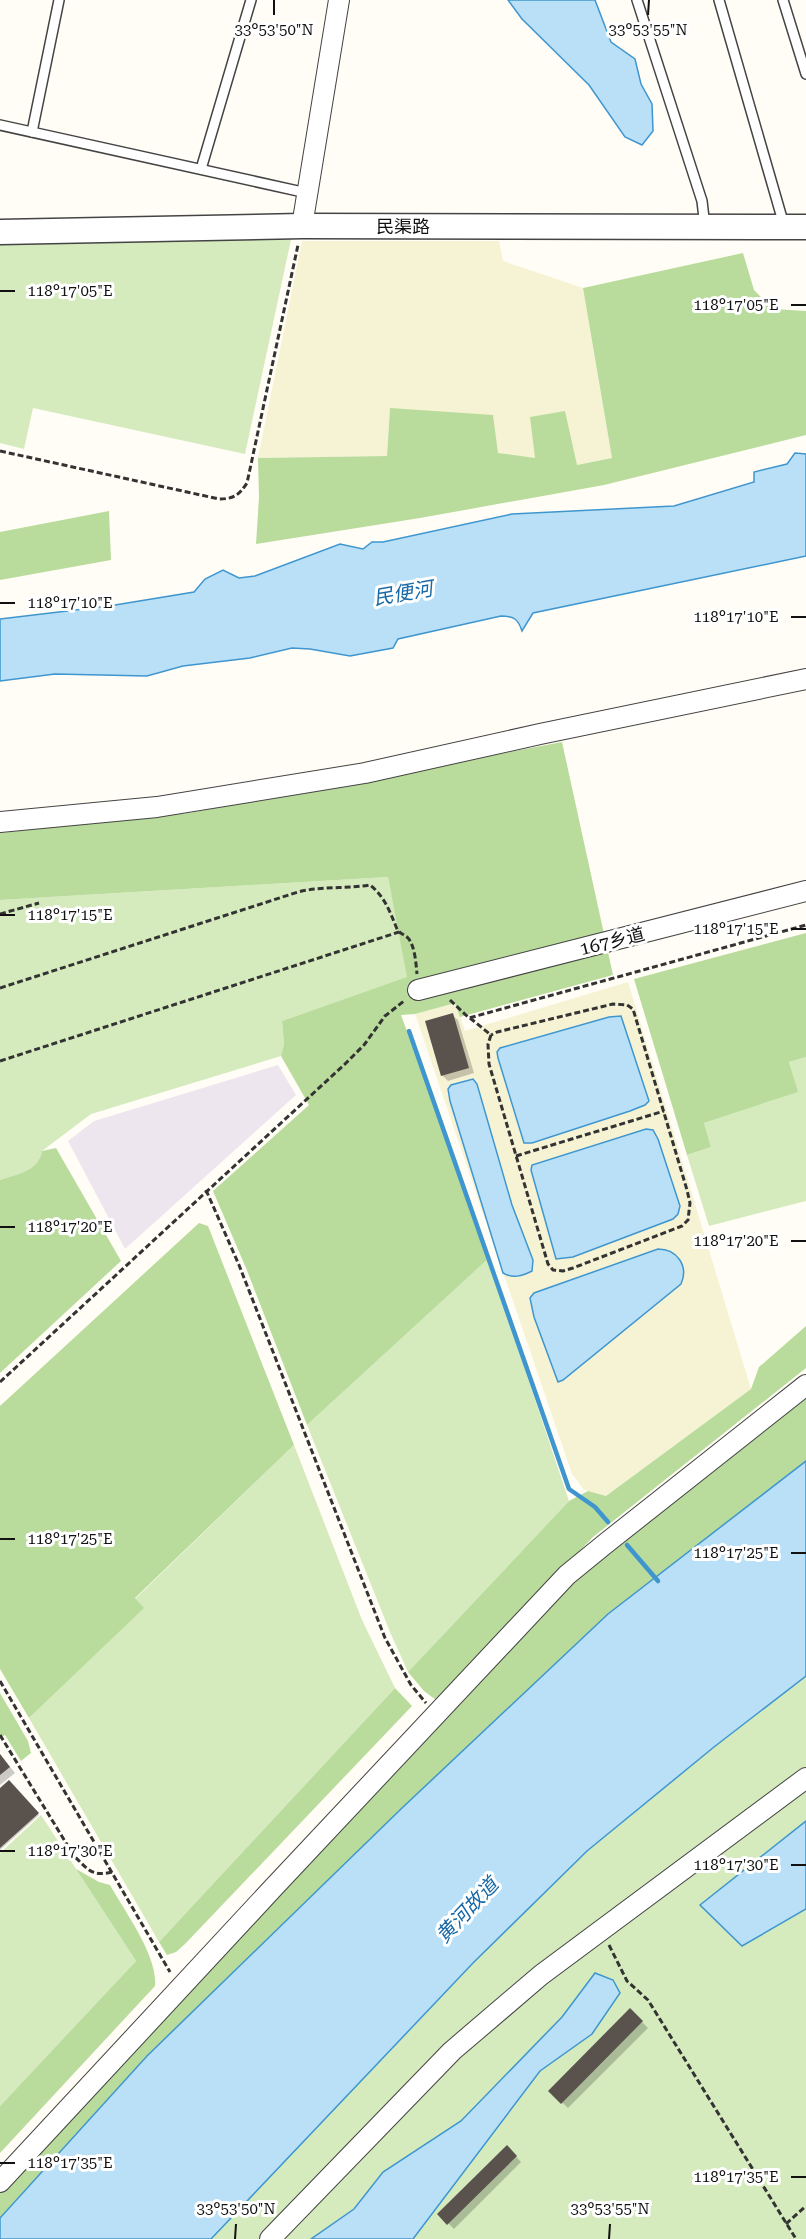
<svg xmlns="http://www.w3.org/2000/svg" width="806" height="2239" viewBox="0 0 806 2239" font-family="'Roboto Serif','Noto Sans SC',serif">
  <style>
    .industrial { fill: #eee6ef }
    .farmland { fill: #f6f3d4 }
    .green { fill: #d5ebbd }
    .forest { fill: #b9dc9c }
    .water { fill: #b9e0f7; stroke: #3f96cf; stroke-width: 1.5 }
    .shadow { fill: #0003 }
    .lines { fill: none; stroke-linecap: round; stroke-linejoin: round }
    .stream { stroke: #3f96cf; stroke-width: 4.5 }
    .building { fill: #5a524d }
    .service-casing { stroke: #444; stroke-width: 12 }
    .minor-casing { stroke: #444; stroke-width: 22 }
    .tertiary-casing { stroke: #444; stroke-width: 27 }
    .path { stroke: #333; stroke-width: 3; stroke-dasharray: 6 3; stroke-linecap: butt }
    .service { stroke: #fff; stroke-width: 9 }
    .minor { stroke: #fff; stroke-width: 20 }
    .tertiary { stroke: #fff; stroke-width: 24 }
    .ticks { fill: none; stroke: #111; stroke-width: 2 }
    .labels { text-anchor: middle; dominant-baseline: central; stroke-width: 6; stroke-linejoin: round; paint-order: stroke }
    .street-label { font-size: 18px; fill: #111; stroke: #fff }
    .water-label { font-size: 20px; font-style: italic; fill: #1768a6; stroke: #fff }
    .ticks-label { font-size: 15px; text-anchor: middle; fill: #111; stroke: #fff; stroke-width: 6; stroke-linejoin: round; paint-order: stroke }
  </style>
  <rect width="100%" height="100%" fill="#fffdf5"/>
  <path class="industrial" d="M278,1065L296,1095L125,1249L68,1141L94,1121Z"/>
  <g class="farmland">
    <path d="M302,241H499L503,261L583,288L612,458L577,465L498,453L390,408L387,456L258,458Z"/>
    <path d="M628,982L751,1389L606,1496L584,1490L572,1474L415,1014L455,1002L465,1031Z"/>
  </g>
  <g class="green">
    <path d="M292,235L245,454L33,408L24,449L0,443V240Z"/>
    <path d="M388,877L408,977L282,1021L284,1044L281,1056L91,1114L42,1151C39,1171 17,1174 0,1180V900Z"/>
    <path d="M806,1057V1201L709,1226L687,1155L711,1147L704,1123L797,1092L789,1062Z"/>
    <path d="M488,1259L569,1501L408,1672L390,1632L307,1425Z"/>
    <path d="M294,1445L362,1620L395,1688L159,1942L29,1718L143,1608L135,1599Z"/>
    <path d="M806,1676V2239H211L473,1963L587,1851L714,1747Z"/>
    <path d="M41,1815L136,1961L0,2106V1853Z"/>
  </g>
  <g class="forest">
    <path d="M743,253L754,290L773,309L806,311V435L604,485L420,518L256,544L259,497L258,458L387,456L390,408L493,415L498,453L535,458L530,417L565,411L577,465L612,458L583,288Z"/>
    <path d="M109,511L111,560L0,580V532Z"/>
    <path d="M562,742L613,975L460,1017L455,1003L415,1014L401,1015L443,1128L488,1259L307,1425L246,1268L213,1191L309,1105L281,1056L284,1044L282,1021L407,977L388,877L0,900V833L189,813Z"/>
    <path d="M806,933V1057L789,1062L798,1092L704,1123L711,1147L687,1155L634,979Z"/>
    <path d="M56,1148L121,1261L0,1373V1180C17,1174 39,1171 42,1151Z"/>
    <path d="M199,1223L208,1226L294,1445L135,1598L144,1608L29,1718L0,1669V1406Z"/>
    <path d="M806,1326V1368L593,1537L436,1700L424,1691L408,1672L569,1501L588,1491L606,1496L751,1389L759,1367Z"/>
    <path d="M806,1396V1467L147,2056L0,2218V2193L200,1977L580,1575Z"/>
    <path d="M395,1688L412,1706L185,1944L176,1952L167,1955L159,1942Z"/>
    <path d="M0,1693L28,1741L31,1753L21,1761L5,1735L0,1738Z"/>
    <path d="M76,1869L99,1882L110,1885C125,1912 158,1956 155,1986L0,2153V2106L136,1961Z"/>
  </g>
  <g class="water">
    <path d="M508,0H595L611,42L635,59L641,84L652,104L653,131L642,145L625,137L589,85L522,19Z"/>
    <path d="M795,453L806,454V556L533,613L522,631C518,619 514,616 501,616L398,639L393,648L350,656L310,649L292,648L250,658L183,666L147,676L55,674L0,681V619L109,606L194,592L205,579L223,570L239,578L255,576L340,544L363,549L372,542H383L512,514L674,506L754,482V472L787,464Z"/>
    <path d="M621,1016L649,1101L645,1105L630,1111L532,1143H524L498,1058L497,1052L500,1048L609,1017Z"/>
    <path d="M473,1079L477,1084L512,1205L533,1260L532,1271C522,1276 513,1279 503,1273L450,1101L448,1089L451,1085Z"/>
    <path d="M646,1129L653,1130L658,1139L680,1206L678,1214L673,1219L573,1257L556,1259L531,1170L532,1165Z"/>
    <path d="M658,1249C677,1249 689,1266 681,1284L563,1380L558,1382L534,1317L530,1298L534,1293Z"/>
    <path d="M806,1461V1676L714,1747L587,1851L473,1963L211,2239H0V2218L147,2056L402,1808L608,1614Z"/>
    <path d="M806,1821V1909L742,1946L700,1905Z"/>
    <path d="M595,1973L613,1980L620,1993L592,2034L540,2071L413,2239H311L354,2209L383,2172L461,2121L562,2017Z"/>
  </g>
  <g class="shadow">
    <path d="M452,1015L458,1020L474,1073L448,1081L442,1075Z"/>
    <path d="M0,1754L15,1773L0,1785Z"/>
    <path d="M9,1782L39,1815L0,1850V1790Z"/>
    <path d="M630,2010L648,2028L568,2108L550,2091Z"/>
    <path d="M507,2147L521,2162L454,2229L439,2214Z"/>
  </g>
  <g class="lines">
    <g class="stream">
      <path d="M409,1031L569,1489L595,1507L608,1522"/>
      <path d="M627,1545L658,1581"/>
    </g>
  </g>
  <g class="building">
    <path d="M453,1013L469,1068L441,1076L425,1021Z"/>
    <path d="M0,1754L10,1767L0,1775Z"/>
    <path d="M9,1780L39,1813L0,1848V1788Z"/>
    <path d="M630,2008L643,2021L561,2104L548,2091Z"/>
    <path d="M507,2145L517,2156L447,2225L437,2214Z"/>
  </g>
  <g class="lines">
    <g class="service-casing">
      <g id="service">
        <path d="M637,0L702,201L705,227"/>
        <path d="M719,0L784,225"/>
        <path d="M783,0L806,74"/>
        <path d="M0,125L307,193"/>
        <path d="M32,132L59,0"/>
        <path d="M201,169L251,0"/>
      </g>
    </g>
    <g class="minor-casing">
      <g id="minor">
        <path d="M302,226L339,0"/>
        <path d="M0,822L157,807L365,773L540,734L806,679"/>
        <path d="M418,990L806,891"/>
        <path d="M0,2182L273,1888L567,1575L605,1544L806,1385"/>
        <path d="M270,2239L452,2051L541,1975L806,1778"/>
      </g>
    </g>
    <g class="tertiary-casing">
      <path id="tertiary" d="M0,232L302,226L806,227"/>
    </g>
    <g class="path">
      <path d="M0,451L219,499C234,499 239,495 247,483L298,245"/>
      <path d="M0,914L39,903"/>
      <path d="M0,988L298,892C322,886 346,889 370,885C385,897 390,912 397,929C400,934 404,934 408,938C415,946 416,964 417,974"/>
      <path d="M450,1000L469,1018L806,925"/>
      <path d="M470,1018L491,1035L488,1044L489,1064L548,1264L553,1270L563,1271L573,1268L682,1226L688,1220L690,1203L687,1190L633,1009L627,1005L613,1004L497,1032L491,1035"/>
      <path d="M0,1061L399,932"/>
      <path d="M516,1156L664,1111"/>
      <path d="M206,1190L239,1265L385,1638L411,1685L426,1703"/>
      <path d="M0,1382L345,1064L364,1045L385,1016L404,1001"/>
      <path d="M0,1681L170,1972"/>
      <path d="M0,1735L74,1856C88,1869 91,1877 112,1872"/>
      <path d="M609,1945L627,1981L648,2000L796,2239"/>
      <path d="M786,2224L806,2206"/>
    </g>
    <use href="#service" class="service"/>
    <use href="#minor" class="minor"/>
    <use href="#tertiary" class="tertiary"/>
  </g>
  <path class="ticks" d="M274,15V0M648,15L649,0M0,291H15M791,305H806M0,603H15M791,617H806M0,915H15M791,929H806M0,1227H15M791,1241H806M0,1539H15M791,1553H806M0,1851H15M791,1865H806M0,2163H15M791,2177H806M235,2239L236,2224M609,2239L610,2224"/>
  <g class="labels">
    <g class="street-label">
      <text x="403" y="226">民渠路</text>
      <text transform="translate(612 941) rotate(-14)">167乡道</text>
    </g>
    <g class="water-label">
      <text transform="translate(403 593) rotate(-10)">民便河</text>
      <text transform="translate(467 1910) rotate(-47)">黄河故道</text>
    </g>
  </g>
  <g class="ticks-label">
    <text x="274" y="35">33°53'50"N</text>
    <text x="648" y="35">33°53'55"N</text>
    <text x="70" y="296">118°17'05"E</text>
    <text x="736" y="310">118°17'05"E</text>
    <text x="70" y="608">118°17'10"E</text>
    <text x="736" y="622">118°17'10"E</text>
    <text x="70" y="920">118°17'15"E</text>
    <text x="736" y="934">118°17'15"E</text>
    <text x="70" y="1232">118°17'20"E</text>
    <text x="736" y="1246">118°17'20"E</text>
    <text x="70" y="1544">118°17'25"E</text>
    <text x="736" y="1558">118°17'25"E</text>
    <text x="70" y="1856">118°17'30"E</text>
    <text x="736" y="1870">118°17'30"E</text>
    <text x="70" y="2168">118°17'35"E</text>
    <text x="736" y="2182">118°17'35"E</text>
    <text x="236" y="2214">33°53'50"N</text>
    <text x="610" y="2214">33°53'55"N</text>
  </g>
</svg>
